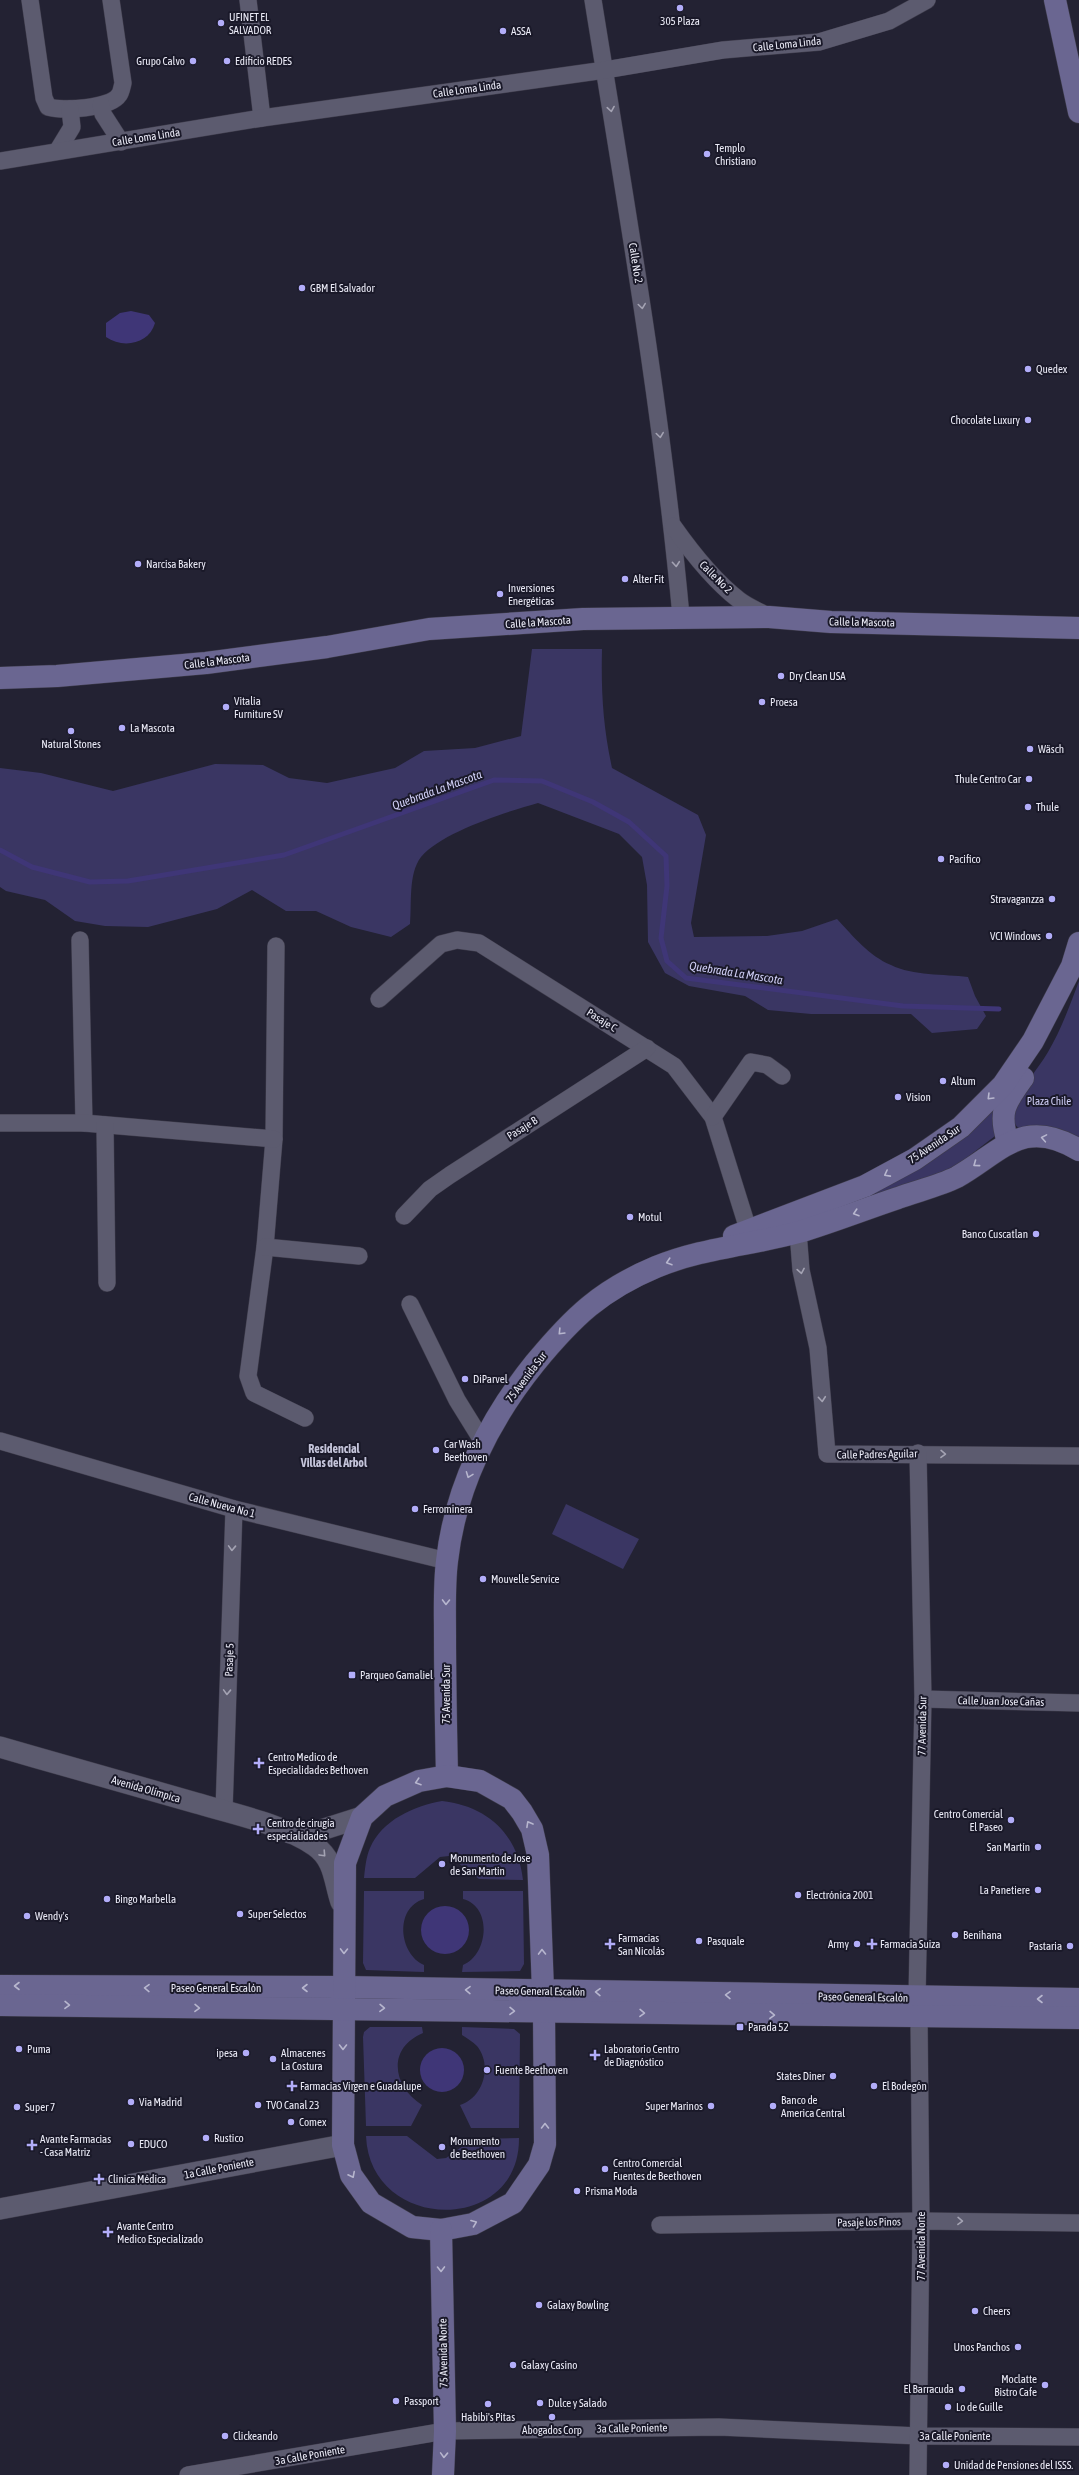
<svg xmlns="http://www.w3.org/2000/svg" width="1079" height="2475" viewBox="0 0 1079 2475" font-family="'Asap Condensed',sans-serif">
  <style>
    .green { fill: #3a3663 }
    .water { fill: #3f3677 }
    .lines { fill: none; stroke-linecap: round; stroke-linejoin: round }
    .stream { stroke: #3f3677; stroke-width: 5 }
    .minor-casing { stroke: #3e3c4b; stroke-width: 18 }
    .tertiary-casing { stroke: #3e3c4b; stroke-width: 22 }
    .secondary-casing { stroke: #3e3c4b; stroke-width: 23 }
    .minor { stroke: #5c5b6f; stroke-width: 17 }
    .tertiary { stroke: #5c5b6f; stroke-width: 21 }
    .secondary { stroke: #6a6691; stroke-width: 22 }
    .oneway { stroke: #a4a3b3 }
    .oneway2 { stroke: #b7b6ce }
    .poi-dot { fill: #b2adf9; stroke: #1a1929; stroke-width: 1.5 }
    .labels { text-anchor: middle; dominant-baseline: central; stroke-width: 4; stroke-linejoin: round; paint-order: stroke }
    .poi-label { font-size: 11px; fill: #ebebf7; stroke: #1a1929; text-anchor: start }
    .street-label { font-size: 11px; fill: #ebebf7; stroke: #1a1929 }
    .park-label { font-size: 11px; fill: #d0cff7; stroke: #1a1929 }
    .water-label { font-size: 12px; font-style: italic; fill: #d0cff6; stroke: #1a1929 }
    .neighbourhood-label { font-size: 12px; font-weight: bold; fill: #c4c4da; stroke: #1a1929 }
  </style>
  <rect width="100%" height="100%" fill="#232233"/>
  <g class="green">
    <path d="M532,649H602C601,692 603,726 612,768L698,815L706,835L691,923L694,937L767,936L802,931L837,919C853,936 869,956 891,965C913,976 944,974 968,977L975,996L986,1016L977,1029L932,1033L911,1014H811L768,1010L745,996L689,986L665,973L648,942L647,885L642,857L619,834L538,803C506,812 442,832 421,857C408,874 412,904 410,924L391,937L351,927L316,911H286L252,890L217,909L148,927L105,926L75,921L45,900L6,891L0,887V768L41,773L113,791L215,764L263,765L289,778L327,783L395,768L424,751L475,748L521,736Z"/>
    <path d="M1079,981V1142L1020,1130L1014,1123C1013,1093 1034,1076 1048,1052C1061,1030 1070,1005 1079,981Z"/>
    <path d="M1010,1088L995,1136L960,1163L929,1181L844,1204Z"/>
    <path d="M566,1504L639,1539L623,1569L552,1534Z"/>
    <path d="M442,1801C487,1806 518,1834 523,1880L479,1879L449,1856L440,1857L415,1878H364C365,1869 366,1857 370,1848C382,1820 414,1806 442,1801Z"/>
    <path d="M364,1891H424V1899C394,1908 399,1954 424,1965V1972L366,1970L363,1963Z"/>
    <path d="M463,1891H523L524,1964L520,1971L462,1972L463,1965C488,1955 493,1907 463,1899Z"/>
    <path d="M370,2027H422L423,2033C387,2048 392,2086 422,2105L411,2126H366L363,2037L364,2032Z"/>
    <path d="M462,2027L514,2029L520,2034L519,2128H471L460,2105C483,2098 493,2066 477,2046C473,2042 467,2038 462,2035Z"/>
    <path d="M366,2136H407L437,2159L446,2158L473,2139L519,2138C520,2235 370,2233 366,2136Z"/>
  </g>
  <g class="water">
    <path d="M131,311L149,315L155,323C149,344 123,349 106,337V323L120,313Z"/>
    <circle cx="445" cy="1930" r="24"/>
    <circle cx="442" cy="2070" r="22"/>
  </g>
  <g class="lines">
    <path class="stream" d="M0,850L32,867L90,882L128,881L284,855L494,780L542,781L593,802L629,822L666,856L667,886L661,938L667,961L686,978L903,1006L999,1009"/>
    <g class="minor-casing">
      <g id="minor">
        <path d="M30,0L44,98L48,107C62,111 110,109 119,95C121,93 122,87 123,83L111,0"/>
        <path d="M248,0L262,118"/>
        <path d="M593,0C626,205 662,410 681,616"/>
        <path d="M101,105L103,114L121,142"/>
        <path d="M58,150L72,127L70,109"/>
        <path d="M0,161L262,118L605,70L723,50L819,42L889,21L927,0"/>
        <path d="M673,526C692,553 713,580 739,600C748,607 759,611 769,617"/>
        <path d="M80,940L84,1123"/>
        <path d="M276,946L274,1139L265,1247L248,1376L254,1393L305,1418"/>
        <path d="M379,999L441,944L457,940L479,943L674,1066L713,1117L748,1229"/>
        <path d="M713,1117L751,1062L767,1065L782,1076"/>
        <path d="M0,1123H84L274,1139"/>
        <path d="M105,1125L107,1283"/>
        <path d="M404,1216L430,1189L450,1175L647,1048"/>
        <path d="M798,1232L801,1270L818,1348L827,1454L1079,1456"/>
        <path d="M265,1247L359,1256"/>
        <path d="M410,1304L457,1400L483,1442"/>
        <path d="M0,1441L234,1509L447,1561"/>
        <path d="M923,1699L1079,1703"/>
        <path d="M224,1811L234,1509"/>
        <path d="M917,1998L923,1699L918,1453"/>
        <path d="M660,2225L921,2221L1079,2223"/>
        <path d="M188,2475L445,2431L719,2427L919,2436L1079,2437"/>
        <path d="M918,2475L921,2221L919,2017"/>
      </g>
    </g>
    <g class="tertiary-casing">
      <g id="tertiary">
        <path d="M0,1747C65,1766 130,1784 196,1803C230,1813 286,1825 315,1846C335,1860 334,1882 341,1902"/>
        <path d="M290,1833L318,1831L362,1817"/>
        <path d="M0,2209L343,2145"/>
      </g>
    </g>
    <g class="secondary-casing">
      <g id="secondary">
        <path d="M1055,0L1079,112"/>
        <path d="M0,678L57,676L206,663L327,647L429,629L583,619L769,617L831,622L1079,628"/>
        <path d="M1008,1142C998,1112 1005,1103 1023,1078"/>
        <path d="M734,1236L865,1186L915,1159L961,1127L1003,1085L1033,1041L1072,966L1079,943"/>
        <path d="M447,1776C446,1729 445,1682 445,1635C445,1610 444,1585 447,1561C455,1488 489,1420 535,1363C573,1317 601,1290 656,1267C702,1248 751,1245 799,1232C832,1222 865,1209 898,1198C917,1191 939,1186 957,1177C1001,1152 1023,1116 1079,1150"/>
        <path d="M0,1986L344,1987L1079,1999"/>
        <path d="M543,1991L538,1855L532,1829L522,1812L512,1799L480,1781L447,1776L419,1781L385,1796L362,1817L345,1863L343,2145L351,2175L371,2203L412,2227L441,2230L473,2224L513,2203L539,2165L545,2144L544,2011"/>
        <path d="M0,2005L1079,2018"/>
        <path d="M441,2230L445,2431L443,2475"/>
      </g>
    </g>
    <use href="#minor" class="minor"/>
    <use href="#tertiary" class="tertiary"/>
    <use href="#secondary" class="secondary"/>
  </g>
  <defs><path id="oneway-chevron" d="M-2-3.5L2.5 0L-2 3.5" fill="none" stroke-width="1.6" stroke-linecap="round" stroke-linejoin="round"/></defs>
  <g class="oneway">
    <use href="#oneway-chevron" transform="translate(611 109) rotate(81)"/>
    <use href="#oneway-chevron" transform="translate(642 306) rotate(82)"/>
    <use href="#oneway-chevron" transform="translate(660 435) rotate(82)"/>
    <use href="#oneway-chevron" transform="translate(676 564) rotate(85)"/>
    <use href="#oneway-chevron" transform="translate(801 1271) rotate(80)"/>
    <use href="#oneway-chevron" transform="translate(822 1399) rotate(85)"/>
    <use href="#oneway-chevron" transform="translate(943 1454) rotate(1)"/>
    <use href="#oneway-chevron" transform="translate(232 1548) rotate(92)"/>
    <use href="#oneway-chevron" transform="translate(227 1692) rotate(92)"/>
    <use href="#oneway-chevron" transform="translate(323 1854) rotate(47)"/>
    <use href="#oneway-chevron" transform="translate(960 2221) rotate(1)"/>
  </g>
  <g class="oneway2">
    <use href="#oneway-chevron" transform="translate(990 1097) rotate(135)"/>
    <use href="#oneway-chevron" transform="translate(1044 1138) rotate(-170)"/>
    <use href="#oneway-chevron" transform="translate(976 1164) rotate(144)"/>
    <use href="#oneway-chevron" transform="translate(887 1174) rotate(152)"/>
    <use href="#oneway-chevron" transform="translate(856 1213) rotate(162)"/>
    <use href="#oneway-chevron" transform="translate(669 1262) rotate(162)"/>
    <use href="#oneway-chevron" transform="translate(561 1332) rotate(134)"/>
    <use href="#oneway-chevron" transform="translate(469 1475) rotate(111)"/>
    <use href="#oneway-chevron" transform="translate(446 1602) rotate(91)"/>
    <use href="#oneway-chevron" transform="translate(418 1782) rotate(162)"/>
    <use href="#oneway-chevron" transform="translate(529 1824) rotate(-119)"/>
    <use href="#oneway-chevron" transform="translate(344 1951) rotate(91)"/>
    <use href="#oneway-chevron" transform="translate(542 1952) rotate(-91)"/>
    <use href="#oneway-chevron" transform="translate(17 1986) rotate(-180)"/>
    <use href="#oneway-chevron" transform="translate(147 1988) rotate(-179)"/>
    <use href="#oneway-chevron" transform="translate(305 1988) rotate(180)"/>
    <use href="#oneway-chevron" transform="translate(468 1990) rotate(-179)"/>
    <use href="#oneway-chevron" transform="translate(598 1992) rotate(-179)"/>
    <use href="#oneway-chevron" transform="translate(728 1995) rotate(-179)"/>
    <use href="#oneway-chevron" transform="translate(1040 1999) rotate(-180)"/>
    <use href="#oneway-chevron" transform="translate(67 2005) rotate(1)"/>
    <use href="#oneway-chevron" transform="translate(197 2008) rotate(1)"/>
    <use href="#oneway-chevron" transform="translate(382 2008) rotate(1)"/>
    <use href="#oneway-chevron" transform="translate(512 2011) rotate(1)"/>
    <use href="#oneway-chevron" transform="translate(642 2013) rotate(1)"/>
    <use href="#oneway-chevron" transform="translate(772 2015) rotate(1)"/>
    <use href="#oneway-chevron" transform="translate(343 2047) rotate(90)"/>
    <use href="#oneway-chevron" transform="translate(545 2126) rotate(-90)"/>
    <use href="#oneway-chevron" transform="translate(352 2175) rotate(63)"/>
    <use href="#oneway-chevron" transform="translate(474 2223) rotate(-21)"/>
    <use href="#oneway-chevron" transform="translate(441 2269) rotate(89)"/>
    <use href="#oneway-chevron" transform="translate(444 2455) rotate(92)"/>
  </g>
  <g class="poi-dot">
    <circle cx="680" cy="8" r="4"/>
    <circle cx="221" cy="23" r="4"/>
    <circle cx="503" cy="31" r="4"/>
    <circle cx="193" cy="61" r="4"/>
    <circle cx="227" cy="61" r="4"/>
    <circle cx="707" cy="154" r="4"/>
    <circle cx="302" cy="288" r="4"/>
    <circle cx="1028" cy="369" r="4"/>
    <circle cx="1028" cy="420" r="4"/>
    <circle cx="138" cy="564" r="4"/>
    <circle cx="625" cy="579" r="4"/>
    <circle cx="500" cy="594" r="4"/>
    <circle cx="781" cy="676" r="4"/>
    <circle cx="762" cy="702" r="4"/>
    <circle cx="226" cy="707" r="4"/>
    <circle cx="122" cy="728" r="4"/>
    <circle cx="71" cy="731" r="4"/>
    <circle cx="1030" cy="749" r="4"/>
    <circle cx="1029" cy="779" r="4"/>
    <circle cx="1028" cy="807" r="4"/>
    <circle cx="941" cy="859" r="4"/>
    <circle cx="1052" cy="899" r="4"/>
    <circle cx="1049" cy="936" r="4"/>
    <circle cx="943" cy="1081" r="4"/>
    <circle cx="898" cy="1097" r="4"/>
    <circle cx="630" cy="1217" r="4"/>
    <circle cx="1036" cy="1234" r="4"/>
    <circle cx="465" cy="1379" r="4"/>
    <circle cx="436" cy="1450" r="4"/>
    <circle cx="415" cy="1509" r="4"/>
    <circle cx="483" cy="1579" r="4"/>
    <rect x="348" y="1671" width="8" height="8" rx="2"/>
    <path d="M257 1757h4v4h4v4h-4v4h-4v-4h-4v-4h4z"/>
    <circle cx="1011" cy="1820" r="4"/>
    <path d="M256 1823h4v4h4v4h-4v4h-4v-4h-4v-4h4z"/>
    <circle cx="1038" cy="1847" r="4"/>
    <circle cx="442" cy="1864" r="4"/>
    <circle cx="1038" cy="1890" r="4"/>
    <circle cx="798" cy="1895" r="4"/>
    <circle cx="107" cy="1899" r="4"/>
    <circle cx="240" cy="1914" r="4"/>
    <circle cx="27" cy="1916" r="4"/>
    <circle cx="955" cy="1935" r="4"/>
    <circle cx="699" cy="1941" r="4"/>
    <path d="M608 1938h4v4h4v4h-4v4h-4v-4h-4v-4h4z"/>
    <circle cx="857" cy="1944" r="4"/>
    <path d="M870 1938h4v4h4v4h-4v4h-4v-4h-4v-4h4z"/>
    <circle cx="1070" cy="1946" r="4"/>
    <rect x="736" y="2023" width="8" height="8" rx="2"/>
    <circle cx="19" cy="2049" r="4"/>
    <circle cx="246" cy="2053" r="4"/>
    <path d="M593 2049h4v4h4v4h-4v4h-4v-4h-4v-4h4z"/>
    <circle cx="273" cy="2059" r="4"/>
    <circle cx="487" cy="2070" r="4"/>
    <circle cx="833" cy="2076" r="4"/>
    <path d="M290 2080h4v4h4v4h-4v4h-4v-4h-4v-4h4z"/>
    <circle cx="874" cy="2086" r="4"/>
    <circle cx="131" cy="2102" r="4"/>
    <circle cx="258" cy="2105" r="4"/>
    <circle cx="711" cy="2106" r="4"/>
    <circle cx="773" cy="2106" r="4"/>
    <circle cx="17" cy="2107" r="4"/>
    <circle cx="291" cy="2122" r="4"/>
    <circle cx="206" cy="2138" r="4"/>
    <circle cx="131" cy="2144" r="4"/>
    <path d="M30 2139h4v4h4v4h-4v4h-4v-4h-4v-4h4z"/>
    <circle cx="442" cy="2147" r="4"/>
    <circle cx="605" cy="2169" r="4"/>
    <path d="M97 2173h4v4h4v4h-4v4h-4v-4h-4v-4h4z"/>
    <circle cx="577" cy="2191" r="4"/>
    <path d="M106 2226h4v4h4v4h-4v4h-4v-4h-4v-4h4z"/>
    <circle cx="539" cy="2305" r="4"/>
    <circle cx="975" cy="2311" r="4"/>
    <circle cx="1018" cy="2347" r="4"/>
    <circle cx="513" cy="2365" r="4"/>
    <circle cx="1045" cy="2385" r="4"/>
    <circle cx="962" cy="2389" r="4"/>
    <circle cx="396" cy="2401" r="4"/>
    <circle cx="540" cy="2403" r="4"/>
    <circle cx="488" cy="2404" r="4"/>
    <circle cx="948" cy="2407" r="4"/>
    <circle cx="552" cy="2417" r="4"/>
    <circle cx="225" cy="2436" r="4"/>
    <circle cx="946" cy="2465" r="4"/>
  </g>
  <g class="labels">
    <g class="poi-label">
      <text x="229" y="17">UFINET EL<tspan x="229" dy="13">SALVADOR</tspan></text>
      <text x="680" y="21" text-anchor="middle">305 Plaza</text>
      <text x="511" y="31">ASSA</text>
      <text x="185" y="61" text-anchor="end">Grupo Calvo</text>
      <text x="235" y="61">Edificio REDES</text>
      <text x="715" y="148">Templo<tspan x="715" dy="13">Christiano</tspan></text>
      <text x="310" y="288">GBM El Salvador</text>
      <text x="1036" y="369">Quedex</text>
      <text x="1020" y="420" text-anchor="end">Chocolate Luxury</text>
      <text x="146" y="564">Narcisa Bakery</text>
      <text x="633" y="579">Alter Fit</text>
      <text x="508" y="588">Inversiones<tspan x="508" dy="13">Energéticas</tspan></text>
      <text x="789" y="676">Dry Clean USA</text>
      <text x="234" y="701">Vitalia<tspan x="234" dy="13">Furniture SV</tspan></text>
      <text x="770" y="702">Proesa</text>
      <text x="130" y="728">La Mascota</text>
      <text x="71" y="744" text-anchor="middle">Natural Stones</text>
      <text x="1038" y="749">Wäsch</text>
      <text x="1021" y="779" text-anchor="end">Thule Centro Car</text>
      <text x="1036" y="807">Thule</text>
      <text x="949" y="859">Pacifico</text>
      <text x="1044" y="899" text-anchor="end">Stravaganzza</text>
      <text x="1041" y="936" text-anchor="end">VCI Windows</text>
      <text x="951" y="1081">Altum</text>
      <text x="906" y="1097">Vision</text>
      <text x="638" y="1217">Motul</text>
      <text x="1028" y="1234" text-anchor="end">Banco Cuscatlan</text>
      <text x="473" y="1379">DiParvel</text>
      <text x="444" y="1444">Car Wash<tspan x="444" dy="13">Beethoven</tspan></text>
      <text x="423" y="1509">Ferrominera</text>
      <text x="491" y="1579">Mouvelle Service</text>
      <text x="360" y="1675">Parqueo Gamaliel</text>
      <text x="268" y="1757">Centro Medico de<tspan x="268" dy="13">Especialidades Bethoven</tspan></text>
      <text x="1003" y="1814" text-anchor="end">Centro Comercial<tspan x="1003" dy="13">El Paseo</tspan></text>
      <text x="267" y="1823">Centro de cirugía<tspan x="267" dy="13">especialidades</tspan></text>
      <text x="1030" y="1847" text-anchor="end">San Martín</text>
      <text x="450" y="1858">Monumento de Jose<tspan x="450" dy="13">de San Martin</tspan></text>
      <text x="1030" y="1890" text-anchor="end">La Panetiere</text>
      <text x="806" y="1895">Electrónica 2001</text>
      <text x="115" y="1899">Bingo Marbella</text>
      <text x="248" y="1914">Super Selectos</text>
      <text x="35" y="1916">Wendy's</text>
      <text x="963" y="1935">Benihana</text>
      <text x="618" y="1938">Farmacias<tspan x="618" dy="13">San Nicolás</tspan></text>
      <text x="707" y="1941">Pasquale</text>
      <text x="849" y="1944" text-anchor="end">Army</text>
      <text x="880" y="1944">Farmacia Suiza</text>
      <text x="1062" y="1946" text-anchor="end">Pastaria</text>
      <text x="748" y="2027">Parada 52</text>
      <text x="27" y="2049">Puma</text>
      <text x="604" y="2049">Laboratorio Centro<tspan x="604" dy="13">de Diagnóstico</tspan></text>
      <text x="238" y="2053" text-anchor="end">ipesa</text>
      <text x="281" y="2053">Almacenes<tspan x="281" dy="13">La Costura</tspan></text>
      <text x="495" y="2070">Fuente Beethoven</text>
      <text x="825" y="2076" text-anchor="end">States Diner</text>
      <text x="300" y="2086">Farmacias Virgen e Guadalupe</text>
      <text x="882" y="2086">El Bodegón</text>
      <text x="781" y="2100">Banco de<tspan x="781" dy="13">America Central</tspan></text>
      <text x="139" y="2102">Via Madrid</text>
      <text x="266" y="2105">TVO Canal 23</text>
      <text x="703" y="2106" text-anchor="end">Super Marinos</text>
      <text x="25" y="2107">Super 7</text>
      <text x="299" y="2122">Comex</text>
      <text x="214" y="2138">Rustico</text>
      <text x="40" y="2139">Avante Farmacias<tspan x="40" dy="13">- Casa Matriz</tspan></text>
      <text x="450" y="2141">Monumento<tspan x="450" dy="13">de Beethoven</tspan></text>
      <text x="139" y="2144">EDUCO</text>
      <text x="613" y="2163">Centro Comercial<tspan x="613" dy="13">Fuentes de Beethoven</tspan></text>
      <text x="108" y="2179">Clinica Médica</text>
      <text x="585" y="2191">Prisma Moda</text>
      <text x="117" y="2226">Avante Centro<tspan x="117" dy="13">Medico Especializado</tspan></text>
      <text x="547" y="2305">Galaxy Bowling</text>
      <text x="983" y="2311">Cheers</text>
      <text x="1010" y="2347" text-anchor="end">Unos Panchos</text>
      <text x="521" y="2365">Galaxy Casino</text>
      <text x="1037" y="2379" text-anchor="end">Moclatte<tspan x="1037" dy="13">Bistro Cafe</tspan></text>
      <text x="954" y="2389" text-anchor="end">El Barracuda</text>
      <text x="404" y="2401">Passport</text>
      <text x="548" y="2403">Dulce y Salado</text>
      <text x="956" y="2407">Lo de Guille</text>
      <text x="488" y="2417" text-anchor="middle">Habibi's Pitas</text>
      <text x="552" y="2430" text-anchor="middle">Abogados Corp</text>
      <text x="233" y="2436">Clickeando</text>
      <text x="954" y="2465">Unidad de Pensiones del ISSS.</text>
    </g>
    <g class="street-label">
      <text transform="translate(787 44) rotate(-6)">Calle Loma Linda</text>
      <text transform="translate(467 89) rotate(-8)">Calle Loma Linda</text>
      <text transform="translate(146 137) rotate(-9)">Calle Loma Linda</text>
      <text transform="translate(636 263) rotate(81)">Calle No 2</text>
      <text transform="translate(716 577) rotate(45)">Calle No 2</text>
      <text transform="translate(538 622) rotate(-4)">Calle la Mascota</text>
      <text transform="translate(862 622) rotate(1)">Calle la Mascota</text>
      <text transform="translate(217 661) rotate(-7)">Calle la Mascota</text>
      <text transform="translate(602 1020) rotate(32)">Pasaje C</text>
      <text transform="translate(522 1128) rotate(-32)">Pasaje B</text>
      <text transform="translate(934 1144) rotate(-34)">75 Avenida Sur</text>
      <text transform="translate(526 1377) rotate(-53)">75 Avenida Sur</text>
      <text transform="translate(877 1454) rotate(-1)">Calle Padres Aguilar</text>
      <text transform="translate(222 1505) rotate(15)">Calle Nueva No 1</text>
      <text transform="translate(229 1660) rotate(-88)">Pasaje 5</text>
      <text transform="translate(446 1694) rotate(-90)">75 Avenida Sur</text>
      <text transform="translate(1001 1701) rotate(1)">Calle Juan Jose Cañas</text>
      <text transform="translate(922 1726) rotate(-89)">77 Avenida Sur</text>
      <text transform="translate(146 1789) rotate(16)">Avenida Olímpica</text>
      <text x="216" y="1988">Paseo General Escalón</text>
      <text transform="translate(540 1991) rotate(1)">Paseo General Escalón</text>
      <text transform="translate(863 1997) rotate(1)">Paseo General Escalón</text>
      <text transform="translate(219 2168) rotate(-11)">1a Calle Poniente</text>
      <text transform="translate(869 2222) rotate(-1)">Pasaje los Pinos</text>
      <text transform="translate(921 2246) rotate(-90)">77 Avenida Norte</text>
      <text transform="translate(443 2353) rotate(-91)">75 Avenida Norte</text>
      <text transform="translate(632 2428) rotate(-1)">3a Calle Poniente</text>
      <text x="955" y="2436">3a Calle Poniente</text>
      <text transform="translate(310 2455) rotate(-10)">3a Calle Poniente</text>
    </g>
    <g class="park-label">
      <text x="1049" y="1101">Plaza Chile</text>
    </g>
    <g class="water-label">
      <text transform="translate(437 790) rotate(-20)">Quebrada La Mascota</text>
      <text transform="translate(736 973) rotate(9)">Quebrada La Mascota</text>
    </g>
    <g class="neighbourhood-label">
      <text x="334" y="1449">Residencial<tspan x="334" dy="14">Villas del Arbol</tspan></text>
    </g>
  </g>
</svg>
